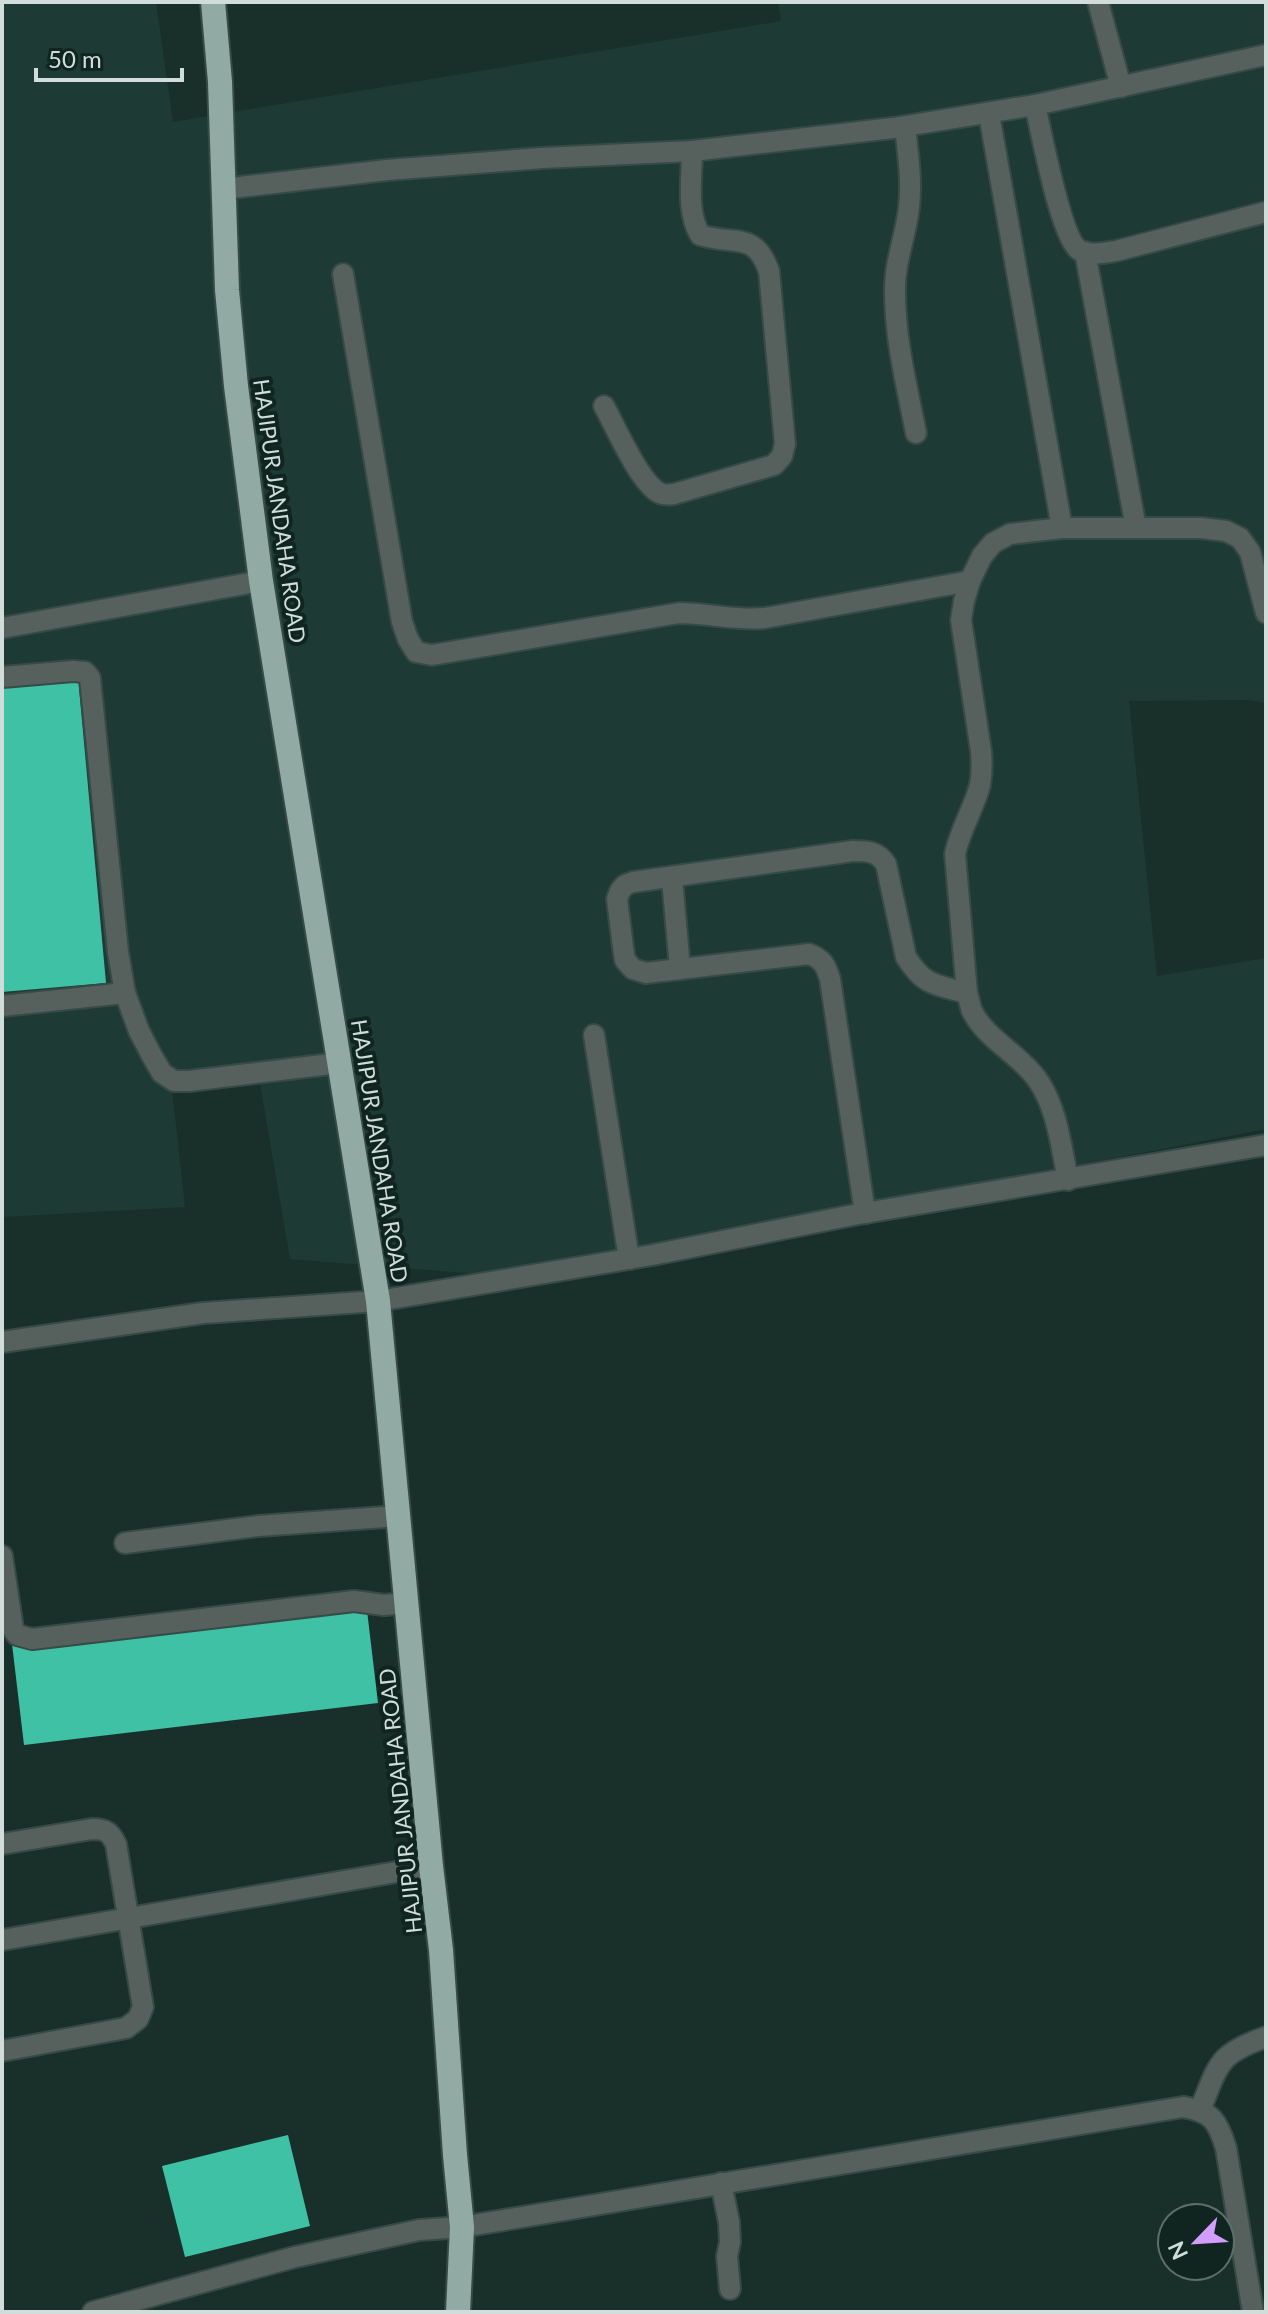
<svg xmlns="http://www.w3.org/2000/svg" width="1268" height="2314" viewBox="0 0 1268 2314" font-family="Lato,sans-serif">
  <style>
    .built { fill: #1d3b34 }
    .building { fill: #3fc1a6 }
    .lines { fill: none; stroke-linecap: round; stroke-linejoin: round }
    .minor-casing { stroke: #364b45; stroke-width: 24 }
    .highway-casing { stroke: #364b45; stroke-width: 28 }
    .minor { stroke: #56605d; stroke-width: 20 }
    .highway { stroke: #91aaa3; stroke-width: 24 }
    .labels { text-anchor: middle; dominant-baseline: central; stroke-width: 8; stroke-linejoin: round; paint-order: stroke }
    .street-label { font-size: 22px; fill: #d0ddd9; stroke: #102520 }
  </style>
  <rect width="100%" height="100%" fill="#192f29"/>
  <path class="built" d="M2,2H156L173,122L781,21L778,2H1266V703L1249,700L1129,701L1157,976L1266,958V1129L504,1276L290,1259L258,1072L171,1081L185,1207L2,1217Z"/>
  <g class="building">
    <path d="M78,677L106,983L2,992V684Z"/>
    <path d="M366,1602L378,1703L24,1745L12,1644Z"/>
    <path d="M288,2135L310,2226L185,2257L162,2166Z"/>
  </g>
  <g class="lines">
    <g class="minor-casing">
      <g id="minor">
        <path d="M1098,2L1121,87"/>
        <path d="M1035,105C1041,131 1061,238 1079,250C1090,256 1104,253 1116,251L1266,212"/>
        <path d="M989,114L1062,528"/>
        <path d="M905,127C908,153 912,181 909,207C906,236 894,263 895,292C895,340 907,387 916,433"/>
        <path d="M223,189L387,170L542,158L692,151L893,128L1035,105L1266,55"/>
        <path d="M1085,252L1136,528"/>
        <path d="M343,274L402,622L408,639L416,652L432,655L679,613C708,613 737,621 765,618L970,581"/>
        <path d="M604,406C616,428 637,476 655,490C661,495 666,495 674,494L774,465L782,456L785,444L769,271C754,230 735,246 700,235C686,211 692,178 692,151"/>
        <path d="M2,628L261,581"/>
        <path d="M2,677L73,671L85,672L90,678L118,952L125,993L139,1031L152,1056L162,1073L174,1081H189L339,1063"/>
        <path d="M672,878L680,969"/>
        <path d="M2,1006L125,993"/>
        <path d="M594,1035L629,1259"/>
        <path d="M1068,1180C1061,1146 1057,1107 1037,1079C1019,1054 986,1039 972,1011C970,1006 969,999 967,993L955,854C960,830 974,808 980,785C982,773 982,762 981,751L961,620L964,601L970,581L982,556L993,543L1010,534L1062,528H1201L1226,531L1240,538L1250,552L1266,613"/>
        <path d="M865,1213L830,979C826,966 823,959 809,954L646,973L633,969L625,960L623,947L617,899L620,891L625,885L633,882L853,851C868,851 877,851 886,864L906,957C924,986 936,985 967,993"/>
        <path d="M2,1342L203,1313L378,1301L652,1255L853,1215L1266,1145"/>
        <path d="M125,1543L258,1526L399,1516"/>
        <path d="M2,1556L13,1629L17,1635L32,1639L354,1601L384,1605L407,1603"/>
        <path d="M2,1844L92,1829C106,1829 110,1832 116,1844L143,2007L138,2019L126,2028L2,2051"/>
        <path d="M2,1940L431,1866"/>
        <path d="M1200,2110C1219,2064 1217,2054 1266,2037"/>
        <path d="M721,2183L729,2222L730,2242L727,2256L730,2289"/>
        <path d="M93,2312L295,2257L419,2230L462,2227L1183,2107C1212,2111 1218,2122 1226,2148L1253,2312"/>
      </g>
    </g>
    <g class="highway-casing">
      <path id="highway" d="M213,2L220,82L227,290L236,386L261,581L378,1301L431,1866L441,1950L455,2155L462,2227L458,2312"/>
    </g>
    <use href="#minor" class="minor"/>
    <use href="#highway" class="highway"/>
  </g>
  <g class="labels">
    <g class="street-label">
      <text transform="translate(280 511) rotate(82)">HAJIPUR JANDAHA ROAD</text>
      <text transform="translate(380 1151) rotate(81)">HAJIPUR JANDAHA ROAD</text>
      <text transform="translate(400 1801) rotate(-96)">HAJIPUR JANDAHA ROAD</text>
    </g>
  </g>
  <rect width="1268" height="2314" fill="none" stroke="#d0ddd9" stroke-width="8"/>
  <g transform="translate(1196 2242) rotate(245)"><circle r="38" fill="#102520" stroke="#5d6f6a" stroke-width="2"/>
  <path d="M0-6L14 30L0 20L-14 30Z" fill="#d29dfd"/>
  <text y="-12" font-size="22" font-weight="bold" text-anchor="middle" fill="#d0ddd9">N</text>
  </g>
  <path d="M36 68v12h146v-12" fill="none" stroke="#d0ddd9" stroke-width="4"/>
  <text x="48" y="68" font-size="24" fill="#d0ddd9" stroke="#102520" stroke-width="6" paint-order="stroke">50 m</text>
</svg>
